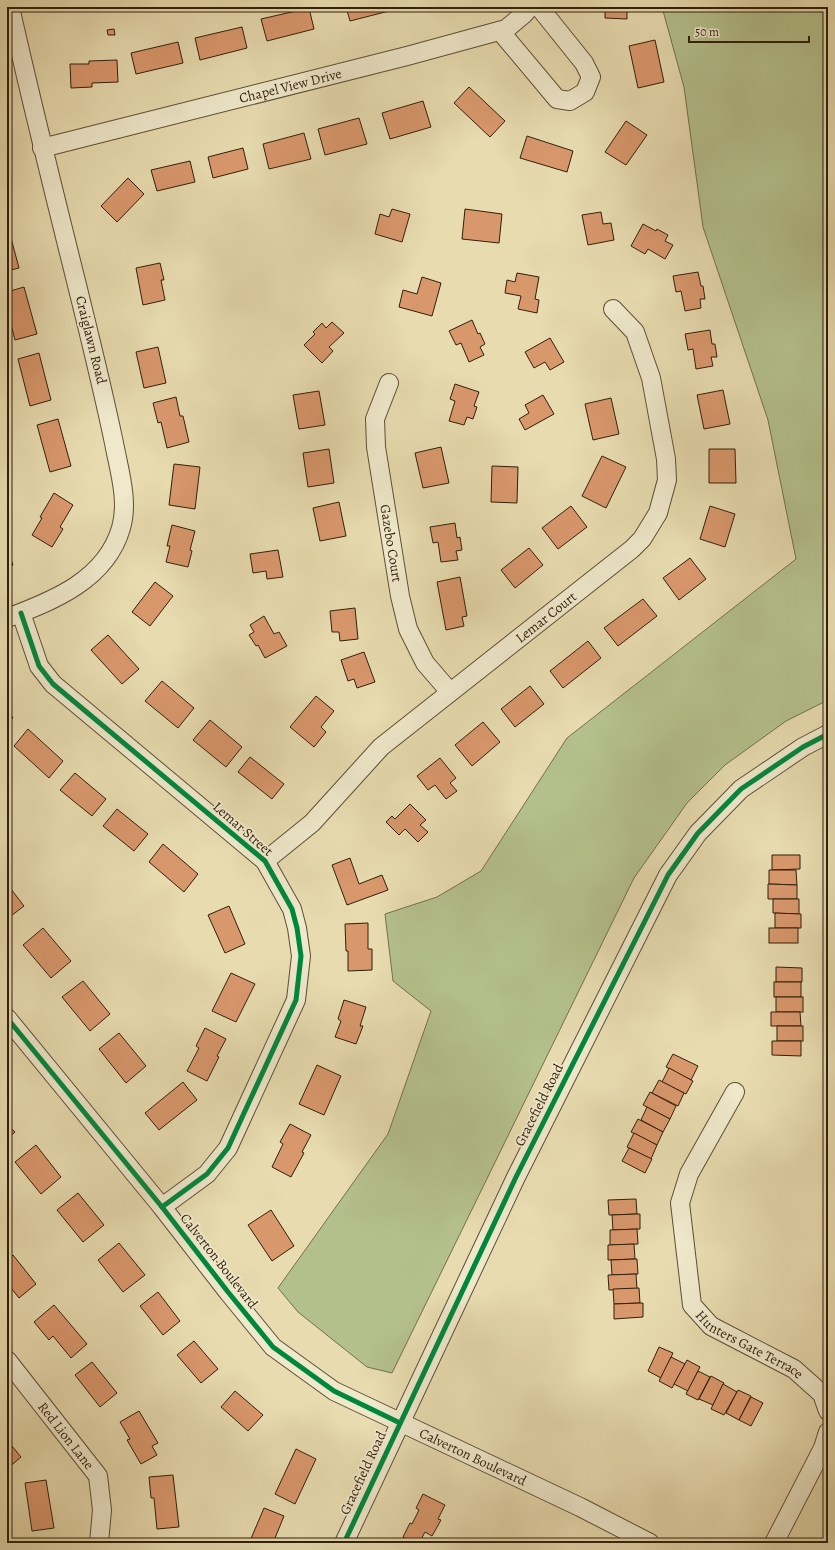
<svg xmlns="http://www.w3.org/2000/svg" width="835" height="1550" viewBox="0 0 835 1550" font-family="Alegreya,serif">
  <style>
    .green { fill: #b4c08c; stroke: #72704c }
    .building { fill: #d9976c; stroke: #311f0b }
    .lines { fill: none; stroke-linecap: round; stroke-linejoin: round }
    .minor-casing { stroke: #5e4e34; stroke-width: 20 }
    .minor { stroke: #efe8cb; stroke-width: 18 }
    .cycleway-casing { stroke: #efe8cb; stroke-width: 8 }
    .cycleway { stroke: #00873e; stroke-width: 5 }
    .labels { text-anchor: middle; dominant-baseline: central; stroke-width: 3.5; stroke-linejoin: round; paint-order: stroke }
    .street-label { font-size: 14px; fill: #311f0b; stroke: #efe8cb }
  </style>
  <rect width="100%" height="100%" fill="#e7dbaf"/>
  <filter id="stains"><feTurbulence type="fractalNoise" baseFrequency=".005" numOctaves="4"/><feColorMatrix values="0 0 0 0 .2 0 0 0 0 .09 0 0 0 0 .02 0 0 0 .5 -.17"/></filter>
  <radialGradient id="worn" r=".72"><stop offset=".6" stop-color="#630" stop-opacity="0"/><stop offset="1" stop-color="#630" stop-opacity=".3"/></radialGradient>
  <path class="green" d="M662,7H828V700L786,721L725,765L687,803L634,878L392,1373L367,1367L298,1312L278,1288L388,1134L431,1011L393,981L385,914L437,897L481,871L567,738L796,559L768,420L703,227L684,87Z"/>
  <g class="building">
    <path d="M346,7H396L397,9L350,21Z"/>
    <path d="M605,7H627V19L605,18Z"/>
    <path d="M309,8L314,29L267,41L261,19Z"/>
    <path d="M242,27L247,48L200,60L195,38Z"/>
    <path d="M114,29L115,35H108L107,30Z"/>
    <path d="M655,40L664,82L638,88L629,46Z"/>
    <path d="M178,42L183,63L136,74L131,53Z"/>
    <path d="M117,60L118,82L92,83V87L71,88L70,64H89V61Z"/>
    <path d="M469,87L505,121L490,137L454,103Z"/>
    <path d="M423,101L431,127L390,139L382,113Z"/>
    <path d="M359,118L367,144L325,155L318,129Z"/>
    <path d="M626,121L647,135L626,165L605,152Z"/>
    <path d="M304,133L311,159L269,169L263,144Z"/>
    <path d="M527,136L573,151L567,172L520,158Z"/>
    <path d="M243,148L248,169L213,178L208,157Z"/>
    <path d="M190,161L195,182L157,191L151,170Z"/>
    <path d="M128,178L144,194L117,222L101,206Z"/>
    <path d="M392,209L410,214L402,242L375,234L380,214L389,217Z"/>
    <path d="M465,209L502,214L499,243L462,239Z"/>
    <path d="M601,212L603,224L611,223L614,240L588,245L582,215Z"/>
    <path d="M7,223L19,268L7,271Z"/>
    <path d="M643,224L656,231L657,229L668,235L665,241L673,245L665,259L648,249L645,254L631,246Z"/>
    <path d="M160,263L164,280H161L165,300L143,305L136,268Z"/>
    <path d="M698,272L701,286H703L705,299H700L701,308L685,311L681,291L676,292L673,276Z"/>
    <path d="M517,273L539,277L535,299L539,300L537,313L518,309L521,296L505,293L507,280L515,282Z"/>
    <path d="M422,277L441,283L432,316L399,307L403,290L417,294Z"/>
    <path d="M24,287L37,334L15,340L7,309V292Z"/>
    <path d="M472,320L478,334L480,333L485,344L480,347L484,355L469,362L461,343L456,345L449,331Z"/>
    <path d="M332,322L344,333L329,347L333,351L322,363L304,345L315,334L313,332L322,323L326,328Z"/>
    <path d="M710,330L712,344H715L717,357H711L713,366L696,369L693,349L688,350L685,334Z"/>
    <path d="M550,338L564,362L550,370L545,362L534,368L525,352Z"/>
    <path d="M158,347L166,383L144,388L136,352Z"/>
    <path d="M39,353L51,400L30,406L18,359Z"/>
    <path d="M455,384L479,392L474,406L477,407L473,419L467,417L464,425L449,421L455,401L450,399Z"/>
    <path d="M723,390L730,424L704,429L697,395Z"/>
    <path d="M319,391L325,425L299,429L293,395Z"/>
    <path d="M543,395L554,414L525,430L519,419L529,413L525,405Z"/>
    <path d="M176,397L180,416H183L189,442L167,448L161,422L158,423L153,403Z"/>
    <path d="M611,398L619,434L593,440L585,404Z"/>
    <path d="M58,419L71,466L50,472L37,425Z"/>
    <path d="M441,447L449,483L423,488L415,453Z"/>
    <path d="M329,449L334,483L308,487L303,453Z"/>
    <path d="M709,449H735L736,483H709Z"/>
    <path d="M602,456L626,467L606,508L582,496Z"/>
    <path d="M174,464L200,467L195,509L169,505Z"/>
    <path d="M492,466L518,467L517,503L491,502Z"/>
    <path d="M54,493L73,505L60,527L63,529L52,547L32,535L42,518L40,517Z"/>
    <path d="M339,502L346,536L320,541L313,508Z"/>
    <path d="M571,506L587,527L558,549L542,528Z"/>
    <path d="M710,506L735,514L725,547L700,539Z"/>
    <path d="M455,523L457,538L460,537L462,550L456,551L458,560L441,562L438,542L433,543L430,527Z"/>
    <path d="M172,525L195,531L190,550L192,551L188,567L166,562L170,546H167Z"/>
    <path d="M529,548L543,565L515,588L501,570Z"/>
    <path d="M7,549L13,565L7,568Z"/>
    <path d="M278,550L283,577L267,579L266,571L253,573L250,554Z"/>
    <path d="M690,558L706,579L679,600L663,578Z"/>
    <path d="M460,577L467,616L462,617L464,626L446,630L437,582Z"/>
    <path d="M155,582L173,596L150,626L132,612Z"/>
    <path d="M643,599L657,616L618,646L604,628Z"/>
    <path d="M355,608L358,639L340,641L339,632H332L330,611Z"/>
    <path d="M264,616L274,634L279,632L287,646L265,658L258,645L256,646L249,635L254,632L250,625Z"/>
    <path d="M108,635L139,669L122,684L91,650Z"/>
    <path d="M588,641L601,658L563,688L550,671Z"/>
    <path d="M364,652L375,682L357,688L354,679L348,681L341,660Z"/>
    <path d="M162,681L194,708L178,728L145,701Z"/>
    <path d="M530,686L544,704L515,727L501,709Z"/>
    <path d="M316,696L334,711L321,727L326,732L314,747L290,727Z"/>
    <path d="M7,709L13,718L7,722Z"/>
    <path d="M210,720L242,747L226,767L193,740Z"/>
    <path d="M483,722L500,742L472,766L455,745Z"/>
    <path d="M28,729L63,761L49,778L14,746Z"/>
    <path d="M250,757L284,784L272,799L238,772Z"/>
    <path d="M440,758L456,778L450,783L457,791L446,799L435,785L428,790L417,776Z"/>
    <path d="M75,773L106,799L92,816L60,790Z"/>
    <path d="M410,804L426,820L420,825L428,832L418,842L405,829L399,835L386,822L392,816L395,819Z"/>
    <path d="M117,809L148,834L134,851L103,826Z"/>
    <path d="M163,844L198,874L184,892L149,862Z"/>
    <path d="M772,855H800V869L772,870Z"/>
    <path d="M824,856H828V885H825Z"/>
    <path d="M350,858L359,884L382,875L388,890L347,905L332,865Z"/>
    <path d="M769,870H796L797,885L769,884Z"/>
    <path d="M7,884L24,906L7,919Z"/>
    <path d="M768,884L797,885V899H768Z"/>
    <path d="M773,899H799V914L773,913Z"/>
    <path d="M229,906L245,944L225,953L208,915Z"/>
    <path d="M775,913L801,914V928H775Z"/>
    <path d="M368,923V949H372V970L348,971V951H346L345,924Z"/>
    <path d="M43,928L71,961L51,978L23,945Z"/>
    <rect x="769" y="928" width="29" height="15"/>
    <path d="M776,967L802,968V982H776Z"/>
    <path d="M231,973L255,984L236,1022L212,1011Z"/>
    <path d="M83,981L110,1014L90,1031L62,997Z"/>
    <rect x="774" y="982" width="27" height="15"/>
    <rect x="776" y="997" width="27" height="15"/>
    <path d="M344,1000L366,1007L360,1026H363L356,1044L335,1037L341,1021L338,1019Z"/>
    <path d="M771,1012H800L801,1026H771Z"/>
    <rect x="827" y="1024" width="1" height="30"/>
    <rect x="777" y="1026" width="26" height="15"/>
    <path d="M205,1028L226,1039L217,1056L219,1057L207,1081L187,1071L199,1048L196,1046Z"/>
    <path d="M119,1033L146,1066L126,1083L99,1049Z"/>
    <path d="M772,1041H801V1056L772,1055Z"/>
    <path d="M673,1054L698,1066L691,1080L666,1067Z"/>
    <path d="M317,1065L341,1076L324,1115L299,1104Z"/>
    <path d="M669,1068L693,1081L686,1094L662,1082Z"/>
    <path d="M659,1080L684,1093L678,1106L652,1093Z"/>
    <path d="M183,1082L197,1100L159,1130L145,1113Z"/>
    <path d="M650,1092L676,1106L670,1119L643,1105Z"/>
    <path d="M647,1107L670,1119L663,1132L641,1120Z"/>
    <path d="M638,1119L663,1132L657,1145L631,1132Z"/>
    <path d="M7,1124L15,1132L7,1139Z"/>
    <path d="M290,1124L311,1135L302,1152L304,1153L291,1177L272,1167L283,1144L280,1142Z"/>
    <path d="M634,1133L657,1145L651,1159L627,1147Z"/>
    <path d="M36,1145L61,1177L41,1194L15,1162Z"/>
    <path d="M629,1148L652,1159L645,1173L622,1161Z"/>
    <path d="M78,1193L104,1225L83,1242L57,1210Z"/>
    <path d="M636,1199L637,1214L609,1215L608,1200Z"/>
    <path d="M271,1210L294,1246L272,1261L248,1225Z"/>
    <path d="M637,1214H640V1229L613,1230L612,1215Z"/>
    <path d="M637,1229L638,1244L610,1245V1230Z"/>
    <path d="M119,1243L145,1275L123,1292L98,1260Z"/>
    <path d="M634,1244L635,1259L608,1260V1245Z"/>
    <path d="M13,1255L36,1284L19,1298L7,1283V1261Z"/>
    <path d="M635,1259H637L638,1274L612,1275L611,1260Z"/>
    <path d="M636,1274L637,1289L609,1290L608,1275Z"/>
    <path d="M639,1288L640,1303L614,1304L613,1289Z"/>
    <path d="M158,1292L180,1321L163,1335L140,1306Z"/>
    <path d="M640,1303H643V1317L614,1319V1304Z"/>
    <path d="M54,1305L87,1344L71,1358L53,1336L49,1340L34,1322Z"/>
    <path d="M194,1341L218,1369L201,1383L177,1355Z"/>
    <path d="M659,1347L673,1353L661,1378L648,1371Z"/>
    <path d="M671,1357L685,1364L672,1388L659,1381Z"/>
    <path d="M687,1360L700,1367L688,1391L674,1384Z"/>
    <path d="M92,1362L117,1393L100,1407L75,1375Z"/>
    <path d="M698,1371L710,1377L698,1400L686,1394Z"/>
    <path d="M711,1376L724,1383L713,1405L699,1399Z"/>
    <path d="M723,1384L737,1392L724,1415L711,1409Z"/>
    <path d="M738,1390L751,1396L739,1420L726,1413Z"/>
    <path d="M235,1391L263,1415L248,1431L221,1407Z"/>
    <path d="M751,1397L763,1403L751,1426L739,1420Z"/>
    <path d="M139,1411L158,1443L152,1446L157,1455L141,1464L127,1440L130,1439L120,1422Z"/>
    <path d="M7,1440L21,1457L7,1469Z"/>
    <path d="M296,1449L316,1459L295,1504L275,1494Z"/>
    <path d="M173,1475L179,1527L157,1529L154,1498H151L149,1477Z"/>
    <path d="M46,1480L54,1528L32,1531L25,1483Z"/>
    <path d="M423,1494L445,1505L438,1519L441,1520L432,1536L425,1532L419,1543H415L403,1537L410,1523L412,1524L419,1510L416,1508Z"/>
    <path d="M264,1508L284,1516L273,1543H254L250,1541Z"/>
  </g>
  <g class="lines">
    <g class="minor-casing">
      <g id="minor">
        <path d="M500,31L557,99L570,101L585,92L591,77L584,63L539,7"/>
        <path id="s1" d="M42,148L407,56L506,29L524,14L530,7"/>
        <path id="s2" d="M389,383L375,419L376,447L400,596L408,629L425,663L450,692"/>
        <path d="M21,613L39,666L53,684L265,861L292,909L297,928L301,956L296,1000L228,1148L207,1174L162,1207"/>
        <path d="M7,618C53,601 106,580 121,528C129,501 119,470 114,443C103,390 90,338 77,285C54,193 31,100 10,7"/>
        <path id="s3" d="M265,861L312,823L381,747L632,549L642,539L658,513L667,480L666,459L651,378L635,332L613,309"/>
        <path id="s4" d="M7,1018L162,1207L228,1292L273,1347L334,1391L580,1507L650,1543"/>
        <path id="s5" d="M735,1092L689,1174L680,1203L692,1305L711,1326L794,1369L822,1394L828,1411"/>
        <path id="s6" d="M7,1360L98,1476L102,1510L99,1543"/>
        <path d="M344,1543L516,1177L668,875L698,833L741,789L803,747L828,734"/>
        <path d="M774,1543L823,1448L828,1432"/>
      </g>
    </g>
    <use href="#minor" class="minor"/>
    <g class="cycleway-casing">
      <g id="cycleway">
        <path d="M21,613L39,666L53,684L265,861L292,909L297,928L301,956L296,1000L228,1148L207,1174L162,1207"/>
        <path d="M7,1018L162,1207L228,1292L273,1347L334,1391L400,1423"/>
        <path d="M344,1543L516,1177L668,875L698,833L741,789L803,747L828,734"/>
      </g>
    </g>
    <use href="#cycleway" class="cycleway"/>
  </g>
  <g class="labels">
    <g class="street-label">
      <text stroke="none"><textPath href="#s1" startOffset="256">Chapel View Drive</textPath></text>
      <text transform="translate(91 340) rotate(76)">Craiglawn Road</text>
      <text stroke="none"><textPath href="#s2" startOffset="164">Gazebo Court</textPath></text>
      <text stroke="none"><textPath href="#s3" startOffset="373">Lemar Court</textPath></text>
      <text transform="translate(243 829) rotate(41)">Lemar Street</text>
      <text transform="translate(539 1105) rotate(-63)">Gracefield Road</text>
      <text transform="translate(219 1261) rotate(52)">Calverton Boulevard</text>
      <text stroke="none"><textPath href="#s5" startOffset="298">Hunters Gate Terrace</textPath></text>
      <text stroke="none"><textPath href="#s6" startOffset="96">Red Lion Lane</textPath></text>
      <text stroke="none"><textPath href="#s4" startOffset="652">Calverton Boulevard</textPath></text>
      <text transform="translate(363 1473) rotate(-65)">Gracefield Road</text>
    </g>
  </g>
  <rect width="835" height="1550" fill="none" stroke="#e7dbaf" stroke-width="24"/>
  <rect x="8" y="8" width="819" height="1534" fill="none" stroke="#311f0b" stroke-width="2"/>
  <rect x="12" y="12" width="811" height="1526" fill="none" stroke="#311f0b"/>
  <path d="M689 36v6h120v-6" fill="none" stroke="#311f0b" stroke-width="2"/>
  <text x="695" y="36" font-size="12" fill="#311f0b" stroke="#efe8cb" stroke-width="3" paint-order="stroke">50 m</text>
  <rect width="100%" height="100%" filter="url(#stains)"/>
  <rect width="100%" height="100%" fill="url(#worn)"/>
</svg>
